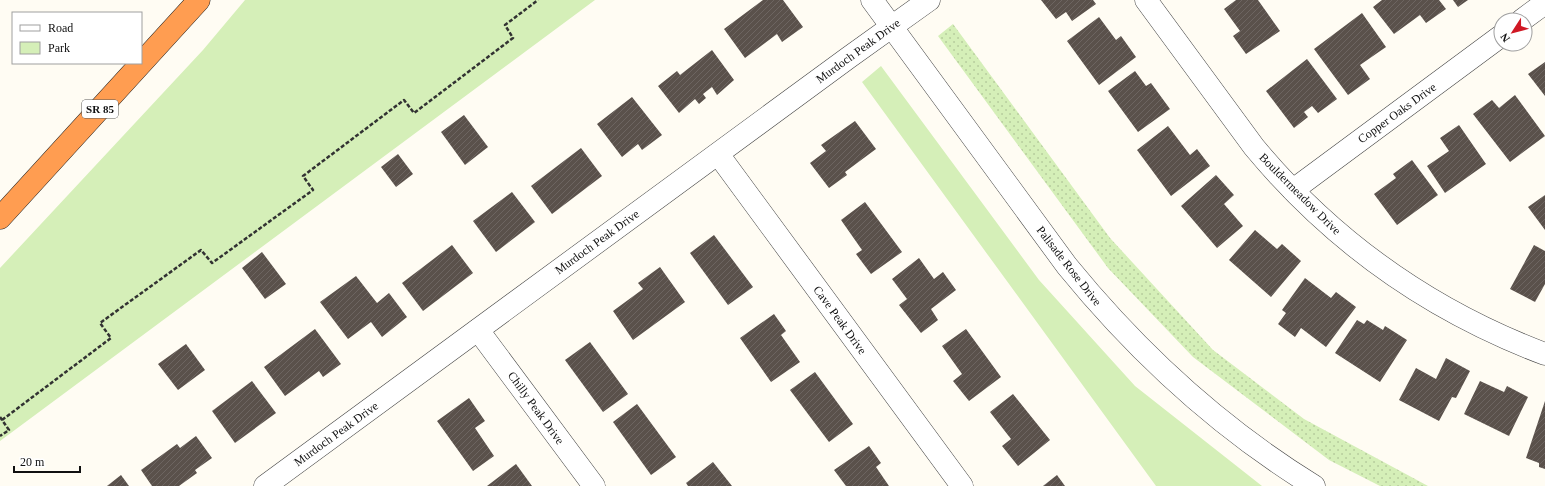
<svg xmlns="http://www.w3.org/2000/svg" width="1545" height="486" viewBox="0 0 1545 486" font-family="'Times New Roman',serif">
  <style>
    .grass { fill: url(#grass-dots) }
    .park { fill: #d5efb8 }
    .building { fill: url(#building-hatch) }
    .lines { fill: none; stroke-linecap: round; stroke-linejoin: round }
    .minor-casing { stroke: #434343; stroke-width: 23 }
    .highway-casing { stroke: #212121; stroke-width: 23 }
    .path { stroke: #323232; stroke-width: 2.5; stroke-dasharray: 4 2; stroke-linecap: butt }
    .minor { stroke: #fff; stroke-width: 22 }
    .highway { stroke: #ff9d51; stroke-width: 22 }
    .labels { text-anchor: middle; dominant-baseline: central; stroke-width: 4; stroke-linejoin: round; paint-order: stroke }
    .shield { fill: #fff; stroke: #585858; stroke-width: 1 }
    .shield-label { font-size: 11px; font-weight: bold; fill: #101010 }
    .street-label { font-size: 12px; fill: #101010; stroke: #fff }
  </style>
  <defs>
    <pattern id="grass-dots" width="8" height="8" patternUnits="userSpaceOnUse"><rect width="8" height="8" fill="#d5efb8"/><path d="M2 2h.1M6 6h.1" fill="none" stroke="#b6cc9d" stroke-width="1.8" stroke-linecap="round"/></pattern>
    <pattern id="building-hatch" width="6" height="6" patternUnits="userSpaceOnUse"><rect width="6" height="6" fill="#5a514b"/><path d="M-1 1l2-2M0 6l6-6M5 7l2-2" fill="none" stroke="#6d6561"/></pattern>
  </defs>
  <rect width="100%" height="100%" fill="#fffcf3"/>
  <path class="grass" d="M953,24L1110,238L1213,350L1304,419L1428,486H1380L1329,460L1193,357L1108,268L938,36Z"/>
  <g class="park">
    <path d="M245,0H595L0,441V268L203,50Z"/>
    <path d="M881,66L1039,280L1135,386L1262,486H1156L862,82Z"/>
  </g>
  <g class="building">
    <path d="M763,0H783L803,27L782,42L777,34L745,58L724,29Z"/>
    <path d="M1041,0H1093L1096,4L1072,21L1066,12L1056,19Z"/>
    <path d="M1236,0H1258L1280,31L1246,54L1233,36L1240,31L1224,9Z"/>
    <path d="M1382,0H1439L1446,9L1426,23L1420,15L1394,34L1373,7Z"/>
    <path d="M1453,0H1468L1458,7Z"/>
    <path d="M1362,13L1386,47L1360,65L1370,79L1348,95L1314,49Z"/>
    <path d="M1099,17L1116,40L1121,36L1136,57L1099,85L1067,41Z"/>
    <path d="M712,50L734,80L717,95L712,87L703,94L706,98L699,104L695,99L679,113L658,86L677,71L680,75Z"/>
    <path d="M1307,59L1337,99L1318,113L1312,106L1304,112L1308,117L1294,128L1266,91Z"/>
    <path d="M1545,62V96L1528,74Z"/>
    <path d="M1135,71L1146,86L1151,83L1170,109L1138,132L1108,91Z"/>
    <path d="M1515,95L1545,136L1510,162L1473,114L1492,100L1499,108Z"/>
    <path d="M632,97L662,135L642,150L638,144L622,157L597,124Z"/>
    <path d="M464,115L488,147L465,165L441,132Z"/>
    <path d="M855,121L876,149L845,172L847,175L829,188L810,163L826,151L821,145Z"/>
    <path d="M1459,125L1486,164L1445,193L1427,166L1449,151L1440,138Z"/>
    <path d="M1168,126L1190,155L1197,149L1210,166L1171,196L1137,150Z"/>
    <path d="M581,148L602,176L552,214L531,186Z"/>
    <path d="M398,154L413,174L396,187L381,167Z"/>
    <path d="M1412,160L1438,195L1397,225L1374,194L1396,178L1393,174Z"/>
    <path d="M1216,175L1234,195L1224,204L1243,226L1217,248L1181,206Z"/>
    <path d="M512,192L535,222L496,252L473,221Z"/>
    <path d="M1545,195V230L1528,207Z"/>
    <path d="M865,202L902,252L871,274L856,254L862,250L841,220Z"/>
    <path d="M1255,230L1277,249L1282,244L1301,261L1271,297L1229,260Z"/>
    <path d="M714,235L753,287L728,305L690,253Z"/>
    <path d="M452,245L473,273L423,311L402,283Z"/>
    <path d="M1534,245L1545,251V284L1535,302L1510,289Z"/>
    <path d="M262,252L286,284L265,299L242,268Z"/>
    <path d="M919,258L934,279L943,272L956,290L931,309L938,320L921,333L899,305L907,299L892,279Z"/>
    <path d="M660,267L685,302L633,340L613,311L643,289L638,283Z"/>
    <path d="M356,276L377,303L389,293L407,317L382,337L371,322L348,339L320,302Z"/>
    <path d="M1305,278L1331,298L1336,292L1356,307L1326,347L1301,328L1295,337L1278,324L1286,313L1282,310Z"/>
    <path d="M774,314L786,331L781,335L800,362L771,382L740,338Z"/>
    <path d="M1357,320L1364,324L1367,320L1383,330L1385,326L1407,340L1380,382L1335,353Z"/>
    <path d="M315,329L341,364L323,377L319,371L285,396L264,367Z"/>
    <path d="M966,329L1001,377L969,401L953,381L962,374L942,346Z"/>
    <path d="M590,342L628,394L603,412L565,360Z"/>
    <path d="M186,344L205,370L178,390L158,364Z"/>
    <path d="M1446,358L1470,371L1456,398L1452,397L1439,421L1399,400L1416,368L1436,379Z"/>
    <path d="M815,372L853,424L829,442L790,390Z"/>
    <path d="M252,381L276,413L235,443L212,411Z"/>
    <path d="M1480,381L1504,392L1507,386L1528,397L1509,436L1464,414Z"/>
    <path d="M1013,394L1050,440L1018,466L1002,446L1011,439L990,412Z"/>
    <path d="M469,398L485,421L475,428L494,456L473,471L437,421Z"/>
    <path d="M1545,401V469L1539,467V463L1526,458Z"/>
    <path d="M637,404L676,457L651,475L613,422Z"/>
    <path d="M196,436L212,458L195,470L197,473L179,486H152L141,470L177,444L180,448Z"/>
    <path d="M869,446L881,463L876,467L889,486H846L834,470Z"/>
    <path d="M713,462L732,486H688L686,483Z"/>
    <path d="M516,464L532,486H487Z"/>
    <path d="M121,475L129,486H107Z"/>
    <path d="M1057,475L1065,486H1043Z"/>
  </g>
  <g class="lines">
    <g class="minor-casing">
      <g id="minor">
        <path d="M872,0L1067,266C1138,353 1218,427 1314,486"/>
        <path d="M1146,0L1254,147C1332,241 1431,311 1545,354"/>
        <path d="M1522,20L1545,3"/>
        <path d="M718,154L962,486"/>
        <path d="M1293,190L1501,36"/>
        <path d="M478,330L594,486"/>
        <path d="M265,486L848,58L929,0"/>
      </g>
    </g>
    <g class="highway-casing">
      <path id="highway" d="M0,218L199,0"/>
    </g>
    <g class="path">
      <path d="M0,417L9,430L0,436"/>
      <path d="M2,420L111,338L100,323L201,250L212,263L313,190L303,176L404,100L414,113L513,38L505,25L538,0"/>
    </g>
    <use href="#minor" class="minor"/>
    <use href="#highway" class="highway"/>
  </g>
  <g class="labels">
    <rect class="shield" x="82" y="100" width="36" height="18" rx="3"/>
    <g class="shield-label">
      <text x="100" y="109">SR 85</text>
    </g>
    <g class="street-label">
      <text transform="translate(858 51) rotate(-36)">Murdoch Peak Drive</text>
      <text transform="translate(1397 113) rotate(-36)">Copper Oaks Drive</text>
      <text transform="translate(1300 194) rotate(45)">Bouldermeadow Drive</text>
      <text transform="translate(597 242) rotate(-36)">Murdoch Peak Drive</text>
      <text transform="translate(1069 266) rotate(52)">Palisade Rose Drive</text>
      <text transform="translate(840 320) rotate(54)">Cave Peak Drive</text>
      <text transform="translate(536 408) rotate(54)">Chilly Peak Drive</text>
      <text transform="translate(336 434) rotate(-36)">Murdoch Peak Drive</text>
    </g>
  </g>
  <rect x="12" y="12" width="130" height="52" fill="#ffffff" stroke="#9f9f9f"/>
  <rect x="20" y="25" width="20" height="6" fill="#ffffff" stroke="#9f9f9f"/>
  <text x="48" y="32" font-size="12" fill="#101010">Road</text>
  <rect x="20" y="42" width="20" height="12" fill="#d5efb8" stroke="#9f9f9f"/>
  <text x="48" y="52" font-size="12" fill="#101010">Park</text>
  <g transform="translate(1513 32) rotate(234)"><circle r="19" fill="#ffffff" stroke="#9f9f9f"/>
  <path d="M0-3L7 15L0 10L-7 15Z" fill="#d01824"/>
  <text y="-6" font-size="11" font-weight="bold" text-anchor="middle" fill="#101010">N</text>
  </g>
  <path d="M14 466v6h66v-6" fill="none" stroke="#101010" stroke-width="2"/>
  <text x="20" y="466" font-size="12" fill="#101010" stroke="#ffffff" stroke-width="3" paint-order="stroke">20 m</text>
</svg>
